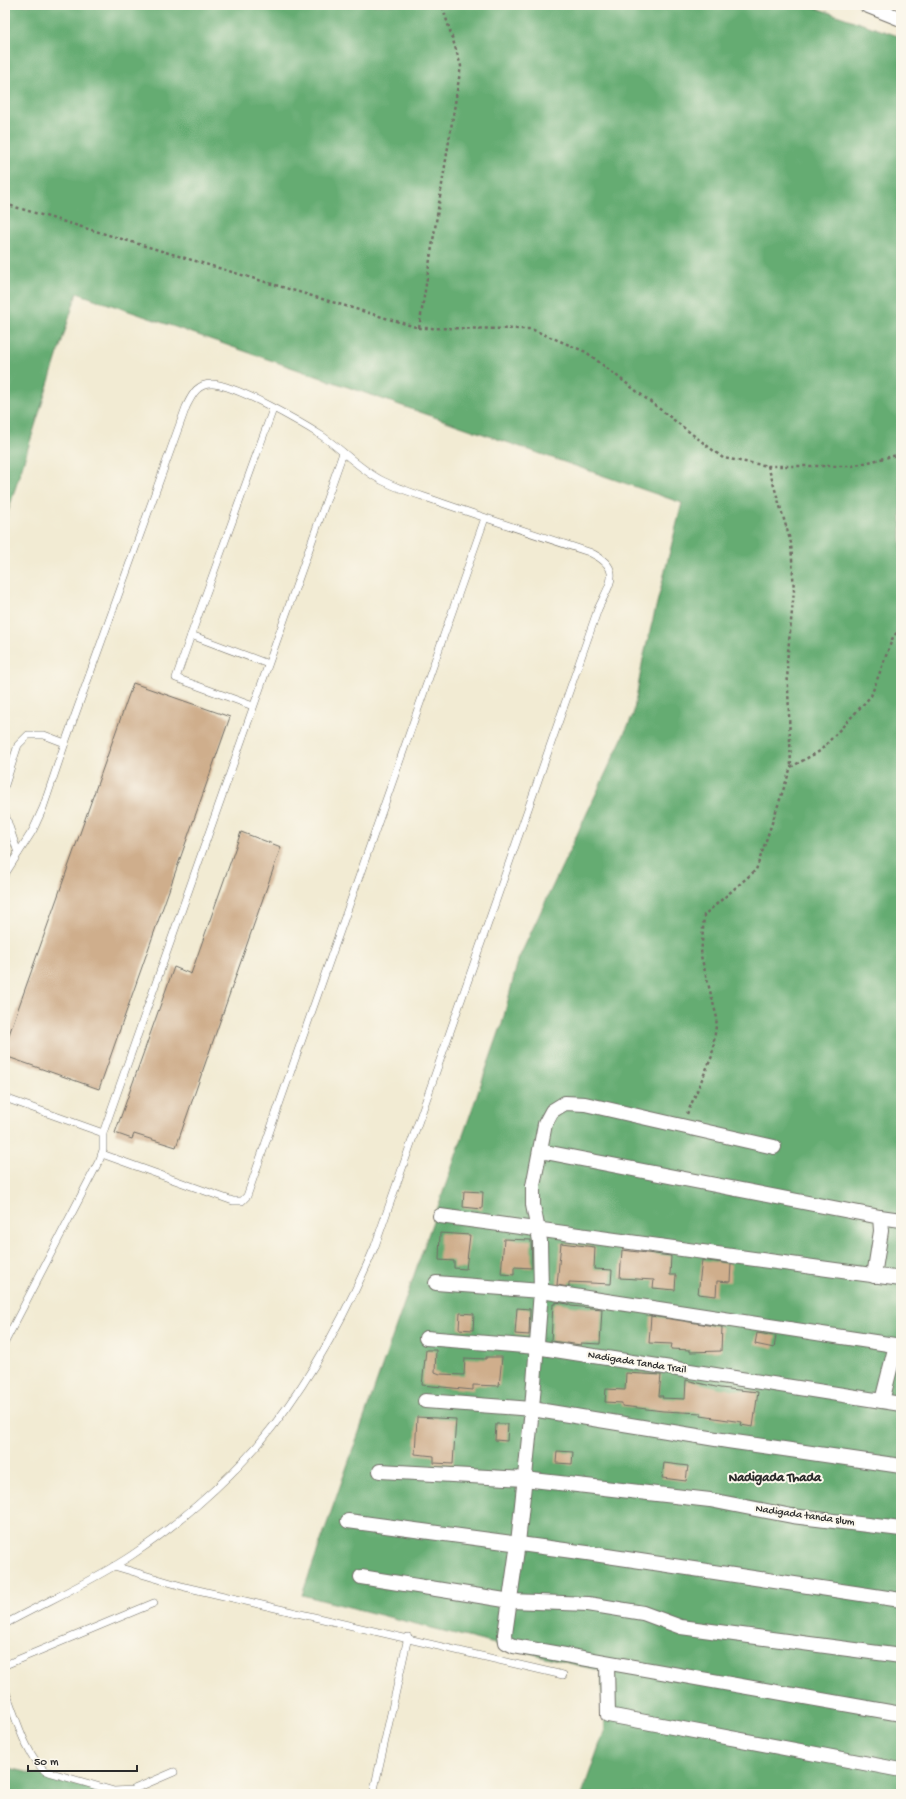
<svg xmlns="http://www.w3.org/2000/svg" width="906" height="1799" viewBox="0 0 906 1799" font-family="'Gochi Hand',sans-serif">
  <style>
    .forest { fill: #65ac72; stroke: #486c4e }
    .building { fill: #cfae8c }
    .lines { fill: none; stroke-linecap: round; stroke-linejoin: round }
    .lane-casing { stroke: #716e66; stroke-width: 8 }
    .street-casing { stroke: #716e66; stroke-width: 16 }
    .path { stroke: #716e66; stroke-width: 2.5; stroke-dasharray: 3 3; stroke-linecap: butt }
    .lane { stroke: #fff; stroke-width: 7 }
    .street { stroke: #fff; stroke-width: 14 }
    .labels { text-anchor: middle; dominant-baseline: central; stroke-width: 4; stroke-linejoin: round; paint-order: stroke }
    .street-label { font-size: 11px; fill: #2b2b2b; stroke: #fbf7ec }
    .quarter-label { font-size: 13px; font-weight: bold; fill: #2b2b2b; stroke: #fbf7ec }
  </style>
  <rect width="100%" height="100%" fill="#fbf7ec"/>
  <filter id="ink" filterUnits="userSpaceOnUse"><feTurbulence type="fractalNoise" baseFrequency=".025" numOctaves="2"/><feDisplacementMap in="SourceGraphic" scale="8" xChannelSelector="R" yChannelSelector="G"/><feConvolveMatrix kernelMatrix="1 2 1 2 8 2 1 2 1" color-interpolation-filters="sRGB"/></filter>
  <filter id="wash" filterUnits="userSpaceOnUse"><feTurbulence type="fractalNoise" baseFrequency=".012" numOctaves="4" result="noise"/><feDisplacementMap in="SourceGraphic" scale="16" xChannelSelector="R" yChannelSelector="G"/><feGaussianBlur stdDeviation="0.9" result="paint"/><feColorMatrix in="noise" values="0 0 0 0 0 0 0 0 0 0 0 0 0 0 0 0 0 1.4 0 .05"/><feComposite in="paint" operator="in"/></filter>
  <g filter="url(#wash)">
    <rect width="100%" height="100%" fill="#f2ebd3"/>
    <g class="forest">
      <path d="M5,5H807L901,37V1794H582L605,1729L601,1671L302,1595L502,1024L518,960L633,715L643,659L682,503L77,293L5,521Z"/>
      <path d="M5,1767L118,1794H5Z"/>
    </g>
    <g id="blocks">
      <g class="building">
        <path d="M133,683L230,717L99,1089L5,1056V1046Z"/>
        <path d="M241,832L281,847L176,1147L134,1134L132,1139L115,1133L174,967L191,974Z"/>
        <path d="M464,1191L483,1192L482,1209L463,1207Z"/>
        <path d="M440,1233L470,1235L466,1269L454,1268V1261L439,1260Z"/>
        <path d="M504,1239L531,1240L532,1268L514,1267V1275L501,1274Z"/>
        <path d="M561,1243L595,1247L594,1269L612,1270L611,1284L569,1282V1287L557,1285Z"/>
        <path d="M622,1250L671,1256L670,1275H676L675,1290L653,1288L654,1280L620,1278Z"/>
        <path d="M702,1260L731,1264L730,1282L717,1281L716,1296L698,1294Z"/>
        <path d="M556,1302L568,1304L571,1306L602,1309L600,1344L581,1343V1345L551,1341L553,1304H556Z"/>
        <path d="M517,1308L530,1309L529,1335L515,1334Z"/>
        <path d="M460,1313L474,1314L473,1330L459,1329Z"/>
        <path d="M651,1316L722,1327L721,1351L690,1352V1350L671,1349L672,1344L649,1343Z"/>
        <path d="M757,1333L776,1336L774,1348L755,1344Z"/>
        <path d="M426,1350H436L435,1372L440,1374L464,1375L465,1358L486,1359V1357H502L499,1386L473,1385V1390L422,1385Z"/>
        <path d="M626,1373L661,1375L659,1396H663L662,1398L685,1399L686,1380L720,1388L758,1392L753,1427L741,1425L742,1422L701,1416V1413L663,1411L622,1406V1403L605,1402L606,1389L625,1390Z"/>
        <path d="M417,1417L456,1419L453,1464L434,1463V1456L415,1454Z"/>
        <path d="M496,1424H508L507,1441L495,1440Z"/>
        <path d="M557,1451L573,1452L572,1464L556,1463Z"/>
        <path d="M664,1463L688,1466L686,1481L662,1478Z"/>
      </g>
    </g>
  </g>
  <g filter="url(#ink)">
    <use href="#blocks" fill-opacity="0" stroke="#716e66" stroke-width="1"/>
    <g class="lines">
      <g class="lane-casing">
        <g id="lane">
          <path d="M191,635L176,678L253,706"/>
          <path d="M268,664L191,635L273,409"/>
          <path d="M5,785L18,745L28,735H44L65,743"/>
          <path d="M5,814L18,853"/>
          <path d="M5,874L33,830L43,808L65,743L186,407C192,395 197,383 213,384C238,386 300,422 322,436C343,450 360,470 383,481C401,490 423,496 442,503C491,520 540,536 589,552C624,568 610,583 598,609L375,1246C346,1315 306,1388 257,1446C223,1485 176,1526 132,1555C93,1581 47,1601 5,1624"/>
          <path d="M5,1098L103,1133"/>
          <path d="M102,1154L233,1201H242L247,1196L485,518"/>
          <path d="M5,1342L100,1159L103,1150V1133L343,453"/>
          <path d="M114,1566L185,1587L563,1675"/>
          <path d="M5,1665L154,1603"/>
          <path d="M5,1690C15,1714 25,1755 45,1771L114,1791L132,1790L174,1772"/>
          <path d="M373,1794L408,1637"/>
        </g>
      </g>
      <g class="street-casing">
        <g id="street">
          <path d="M866,5L901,19"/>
          <path d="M774,1147L585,1104L565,1103L552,1111L545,1124L533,1186V1205L540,1241L541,1291L532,1409L518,1543L505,1634L506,1642L514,1646L901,1714"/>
          <path d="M540,1151L880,1217L881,1231L874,1276"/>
          <path d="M440,1216L901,1279"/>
          <path d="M880,1217L901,1220"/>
          <path d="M436,1283L541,1291L901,1346"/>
          <path d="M426,1338L536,1347L901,1404"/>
          <path d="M425,1401L532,1409L728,1441L901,1466"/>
          <path d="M882,1401L896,1345"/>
          <path d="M380,1471L524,1479L710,1500L792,1516L901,1529"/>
          <path d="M348,1521L587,1553L901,1600"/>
          <path d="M361,1577L511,1601L588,1604L643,1613L681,1627L901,1656"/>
          <path d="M607,1663L608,1715L901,1770"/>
        </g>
      </g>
      <g class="path">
        <path d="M5,204L419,328L531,329L586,352L723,458L768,466H852L901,454"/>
        <path d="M419,328L461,66L442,5"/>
        <path d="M768,466L791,543L794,591L787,662L791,767"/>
        <path d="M687,1114L712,1056L717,1018L701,956L704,915L756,870L791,767L820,751L871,696L893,637L901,628"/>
      </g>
      <use href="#lane" class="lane"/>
      <use href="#street" class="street"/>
    </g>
  </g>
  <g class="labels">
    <g class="street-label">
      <text transform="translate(637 1363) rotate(9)">Nadigada Tanda Trail</text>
      <text transform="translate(805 1516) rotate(8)">Nadigada tanda slum</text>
    </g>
    <g class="quarter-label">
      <text x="775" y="1478">Nadigada Thada</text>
    </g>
  </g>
  <rect width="906" height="1799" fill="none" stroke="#fbf7ec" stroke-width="20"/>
  <path d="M28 1765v6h109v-6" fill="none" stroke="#2b2b2b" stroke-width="2"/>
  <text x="34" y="1765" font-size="12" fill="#2b2b2b" stroke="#fbf7ec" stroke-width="3" paint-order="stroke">50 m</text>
</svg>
